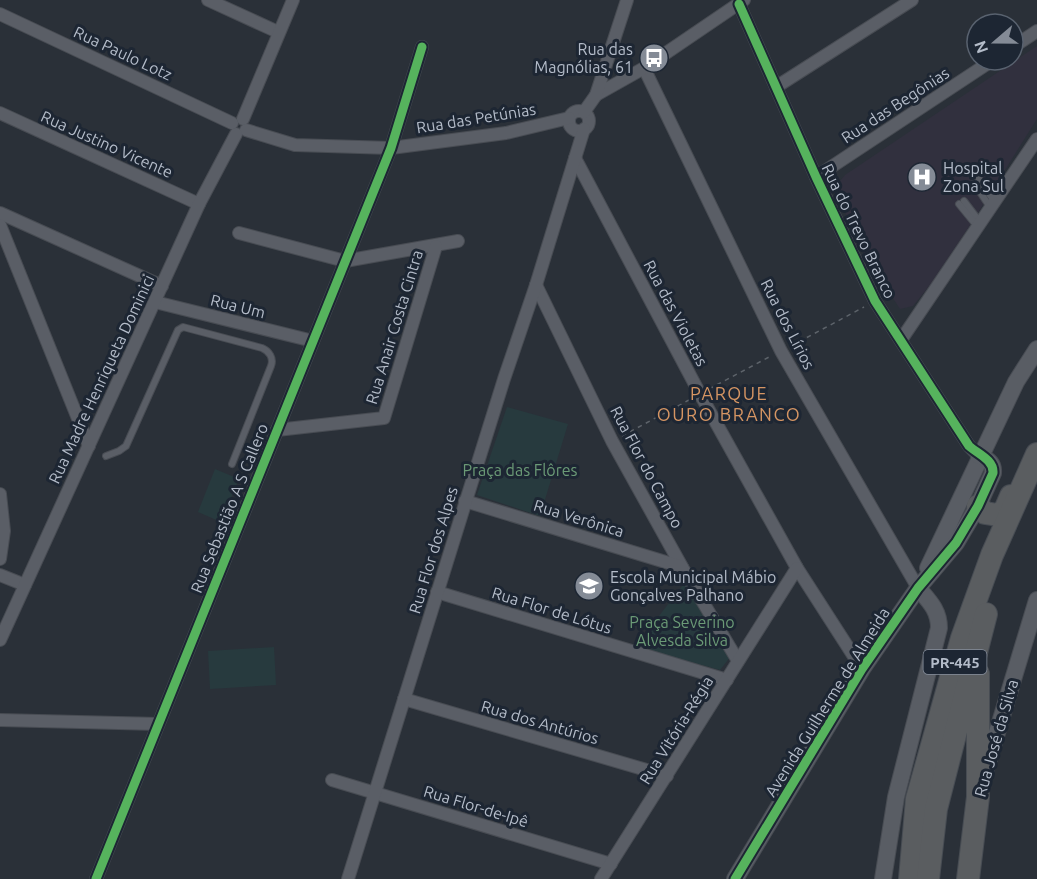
<svg xmlns="http://www.w3.org/2000/svg" width="1037" height="879" viewBox="0 0 1037 879" font-family="Ubuntu,sans-serif">
  <style>
    .medical { fill: #31303e }
    .green { fill: #273a3e }
    .lines { fill: none; stroke-linecap: round; stroke-linejoin: round }
    .lane-casing { stroke: #484c53; stroke-width: 8 }
    .street-casing { stroke: #484c53; stroke-width: 14 }
    .secondary-casing { stroke: #484c53; stroke-width: 18 }
    .highway-casing { stroke: #474c53; stroke-width: 24 }
    .path { stroke: #5d636a; stroke-width: 1.5; stroke-dasharray: 4.5 4.5; stroke-linecap: butt }
    .lane { stroke: #5a5e66; stroke-width: 6 }
    .street { stroke: #5a5e66; stroke-width: 12 }
    .secondary { stroke: #595d64; stroke-width: 16 }
    .highway { stroke: #5a5d60; stroke-width: 22 }
    .cycleway-casing { stroke: #1d2633; stroke-width: 13 }
    .cycleway { stroke: #56b35d; stroke-width: 9 }
    .labels { text-anchor: middle; dominant-baseline: central; stroke-width: 6; stroke-linejoin: round; paint-order: stroke }
    .shield { fill: #1d2633; stroke: #878f9c; stroke-width: 1.5 }
    .shield-label { font-size: 15px; font-weight: bold; fill: #b4bcc9 }
    .poi-label { font-size: 16px; fill: #b4bcc9; stroke: #1d2633; text-anchor: start }
    .street-label { font-size: 16px; fill: #b4bcc9; stroke: #1d2633 }
    .park-label { font-size: 16px; fill: #6b9a76; stroke: #1d2633 }
    .neighbourhood-label { font-size: 18px; letter-spacing: 1.5px; fill: #d59563; stroke: #1d2633 }
  </style>
  <rect width="100%" height="100%" fill="#2a3038"/>
  <path class="medical" d="M1037,46V119L969,227L930,285L913,306L900,309L889,292L883,296L836,192L835,187L845,175Z"/>
  <g class="green">
    <path d="M507,407L568,424L540,516L477,495Z"/>
    <path d="M215,469L239,479L221,522L198,512Z"/>
    <path d="M686,581L731,656L720,670L635,647Z"/>
    <path d="M274,647L276,685L210,689L208,651Z"/>
  </g>
  <g class="lines">
    <g class="lane-casing">
      <g id="lane">
        <path d="M979,179L994,201"/>
        <path d="M974,183L990,207"/>
        <path d="M964,201L980,222"/>
        <path d="M959,204L977,226"/>
        <path d="M106,456L119,451L126,446L178,330L183,327L262,348C269,351 274,358 271,366L232,464"/>
      </g>
    </g>
    <g class="street-casing">
      <g id="street">
        <path d="M208,0L278,32"/>
        <path d="M739,4L816,177L875,301L969,446L979,456"/>
        <path d="M0,14L232,123"/>
        <path d="M1013,47L1037,31"/>
        <path d="M644,68L781,351L918,588"/>
        <path d="M776,87L912,0"/>
        <path d="M596,95L644,68L744,0"/>
        <circle cx="579" cy="121" r="10"/>
        <path d="M584,112L596,95L627,0"/>
        <path d="M0,113L199,204"/>
        <path d="M243,119L293,0"/>
        <path d="M246,130L295,145L391,148L506,133L569,118"/>
        <path d="M575,158L700,394L797,568L862,669"/>
        <path d="M816,177L993,60"/>
        <path d="M0,213L162,286"/>
        <path d="M0,225L89,446"/>
        <path d="M239,233L345,261L458,241"/>
        <path d="M536,285L612,441L682,567L738,661"/>
        <path d="M155,302L313,341"/>
        <path d="M901,340L1037,139"/>
        <path d="M277,430L384,418L436,246"/>
        <path d="M0,494L4,531L0,559"/>
        <path d="M465,501L682,567"/>
        <path d="M0,575L25,585"/>
        <path d="M437,592L727,680"/>
        <path d="M0,640L199,204L236,134"/>
        <path d="M404,699L667,776"/>
        <path d="M0,720L158,724"/>
        <path d="M332,780L611,864"/>
        <path d="M96,879L391,148L422,47"/>
        <path d="M348,879L504,379L536,285L584,129"/>
        <path d="M601,879L797,568"/>
      </g>
    </g>
    <g class="secondary-casing">
      <g id="secondary">
        <path d="M928,568L1016,382L1037,349"/>
        <path d="M983,779L1037,600"/>
        <path d="M735,879L862,669L918,588L956,543L978,506L993,473C994,463 988,459 979,456"/>
        <path d="M883,879L896,797L939,628C939,610 929,601 918,588"/>
      </g>
    </g>
    <g class="highway-casing">
      <g id="highway">
        <path d="M978,506L985,513L998,515L1005,510L1011,496"/>
        <path d="M910,879L917,799L962,638L992,555L1037,454"/>
        <path d="M928,879L936,809L986,614"/>
        <path d="M968,879L978,797V674"/>
      </g>
    </g>
    <g class="path">
      <path d="M791,346L864,307"/>
      <path d="M709,389L771,356"/>
      <path d="M622,436L689,400"/>
    </g>
    <use href="#lane" class="lane"/>
    <use href="#street" class="street"/>
    <use href="#secondary" class="secondary"/>
    <use href="#highway" class="highway"/>
    <g class="cycleway-casing">
      <g id="cycleway">
        <path d="M96,879L391,148L422,47"/>
        <path d="M735,879L862,669L918,588L956,543L978,506L993,473C994,460 978,454 969,446L875,301L816,177L739,4"/>
      </g>
    </g>
    <use href="#cycleway" class="cycleway"/>
  </g>
  <defs>
    <g id="bus-disc" transform="scale(1.5)"><circle r="9.5" fill="#848b96" stroke="#1d2633"/><path d="M-5-6H5V4H4V6H2V4H-2V6H-4V4H-5ZM-3.5-4V0h7V-4ZM-3.5 1.2v1.5H-2V1.2ZM2 1.2v1.5H3.5V1.2Z" fill="#fff"/></g>
    <g id="hospital-disc" transform="scale(1.5)"><circle r="9.5" fill="#848b96" stroke="#1d2633"/><path d="M-5-5h3v3.5h4V-5h3V5h-3V1.5h-4V5h-3Z" fill="#fff"/></g>
    <g id="school-disc" transform="scale(1.5)"><circle r="9.5" fill="#848b96" stroke="#1d2633"/><path d="M0-5L7-2L0 1L-7-2ZM-4 1L0 2.5L4 1V4Q0 6-4 4Z" fill="#fff"/></g>
  </defs>
  <g fill-rule="evenodd">
    <use href="#bus-disc" x="654" y="58"/>
    <use href="#hospital-disc" x="922" y="177"/>
    <use href="#school-disc" x="589" y="586"/>
  </g>
  <g class="labels">
    <rect class="shield" x="923.5" y="650" width="63" height="24" rx="4.5"/>
    <g class="shield-label">
      <text x="955" y="662">PR-445</text>
    </g>
    <g class="poi-label">
      <text x="633" y="49" text-anchor="end">Rua das<tspan x="633" dy="18">Magnólias, 61</tspan></text>
      <text x="943" y="168">Hospital<tspan x="943" dy="18">Zona Sul</tspan></text>
      <text x="610" y="577">Escola Municipal Mábio<tspan x="610" dy="18">Gonçalves Palhano</tspan></text>
    </g>
    <g class="street-label">
      <text transform="translate(123 53) rotate(25)">Rua Paulo Lotz</text>
      <text transform="translate(895 105) rotate(-33)">Rua das Begônias</text>
      <text transform="translate(476 118) rotate(-9)">Rua das Petúnias</text>
      <text transform="translate(107 144) rotate(24)">Rua Justino Vicente</text>
      <text transform="translate(859 231) rotate(64)">Rua do Trevo Branco</text>
      <text transform="translate(238 306) rotate(14)">Rua Um</text>
      <text transform="translate(676 313) rotate(62)">Rua das Violetas</text>
      <text transform="translate(788 324) rotate(63)">Rua dos Lírios</text>
      <text transform="translate(394 327) rotate(-73)">Rua Anair Costa Cintra</text>
      <text transform="translate(101 379) rotate(-65)">Rua Madre Henriqueta Dominici</text>
      <text transform="translate(647 467) rotate(62)">Rua Flor do Campo</text>
      <text transform="translate(229 508) rotate(-68)">Rua Sebastião A S Callero</text>
      <text transform="translate(579 518) rotate(17)">Rua Verônica</text>
      <text transform="translate(433 550) rotate(-73)">Rua Flor dos Alpes</text>
      <text transform="translate(552 610) rotate(17)">Rua Flor de Lótus</text>
      <text transform="translate(827 702) rotate(-58)">Avenida Guilherme de Almeida</text>
      <text transform="translate(540 722) rotate(16)">Rua dos Antúrios</text>
      <text transform="translate(676 730) rotate(-58)">Rua Vitória-Régia</text>
      <text transform="translate(996 738) rotate(-74)">Rua José da Silva</text>
      <text transform="translate(476 806) rotate(17)">Rua Flor-de-Ipê</text>
    </g>
    <g class="park-label">
      <text x="520" y="470">Praça das Flôres</text>
      <text x="682" y="622">Praça Severino<tspan x="682" dy="18">Alvesda Silva</tspan></text>
    </g>
    <g class="neighbourhood-label">
      <text x="729" y="393">PARQUE<tspan x="729" dy="21">OURO BRANCO</tspan></text>
    </g>
  </g>
  <g transform="translate(995 42) rotate(250)"><circle r="28" fill="#1d2633" stroke="#59626f" stroke-width="1.5"/>
  <path d="M0-4.5L10 22L0 15L-10 22Z" fill="#848b96"/>
  <text y="-9" font-size="16" font-weight="bold" text-anchor="middle" fill="#b4bcc9">N</text>
  </g>
</svg>
